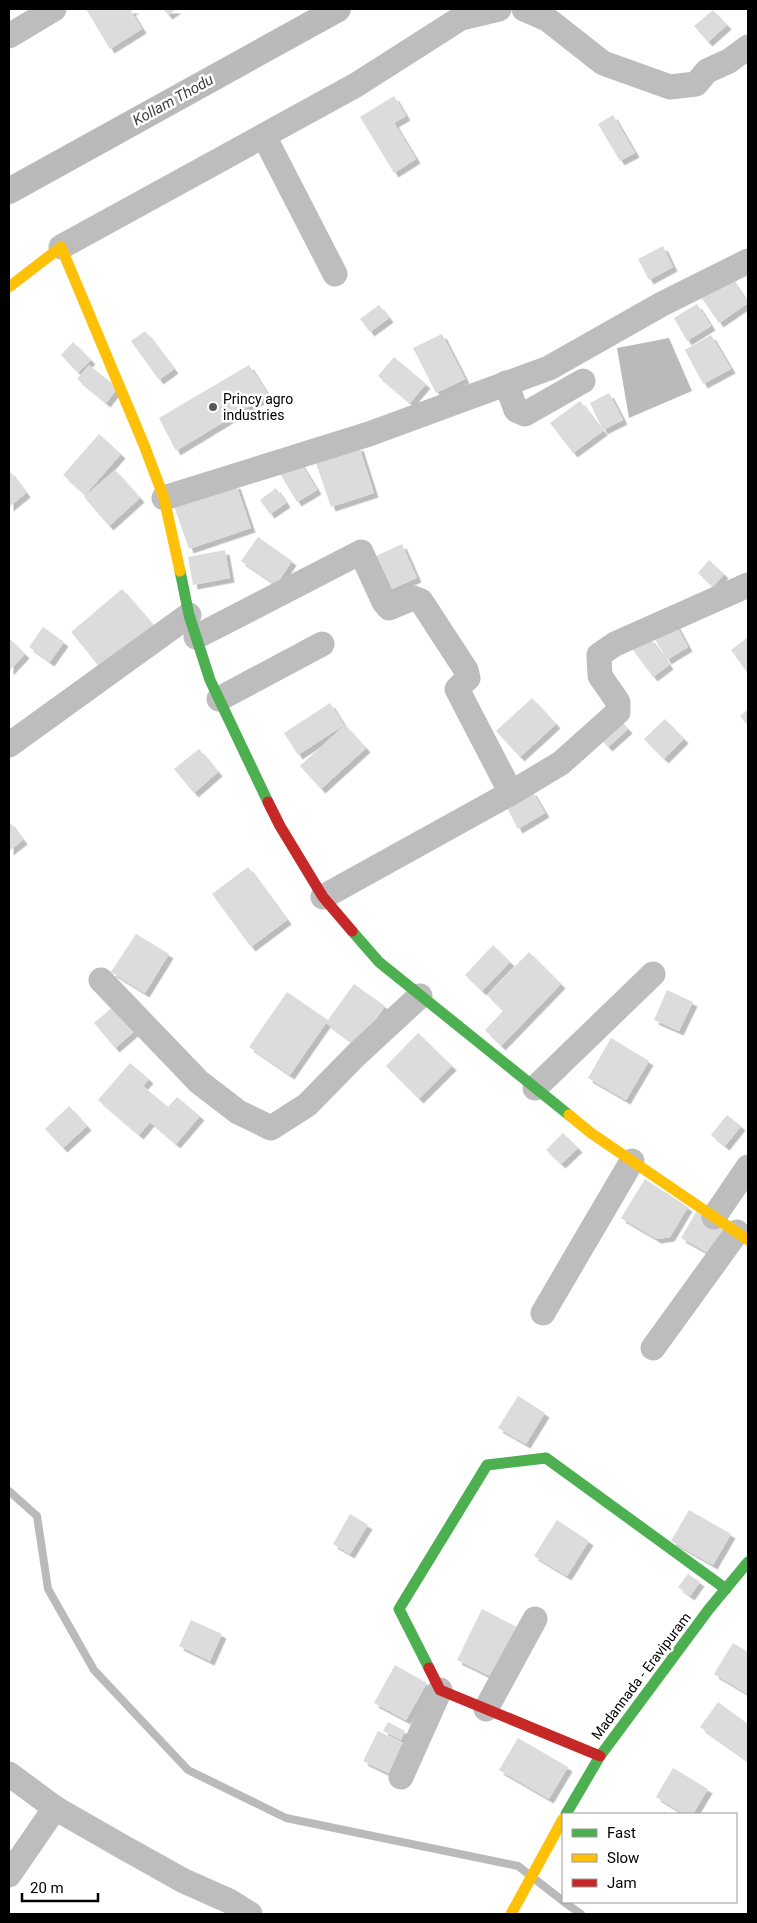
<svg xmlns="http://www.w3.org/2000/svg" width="757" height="1923" viewBox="0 0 757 1923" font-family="Roboto,sans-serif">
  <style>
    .water { fill: #bababa }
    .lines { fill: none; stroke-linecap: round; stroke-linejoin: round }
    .stream { stroke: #bababa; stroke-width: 8 }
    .canal { stroke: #bababa; stroke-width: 26 }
    .building { fill: #dcdcdc; filter: url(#shadow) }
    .street { stroke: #bdbdbd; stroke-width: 25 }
    .fast { stroke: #4caf50; stroke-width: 11 }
    .slow { stroke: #ffc107; stroke-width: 11 }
    .jam { stroke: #c62828; stroke-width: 11 }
    .poi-dot { fill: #595959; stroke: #fff; stroke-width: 2 }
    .labels { text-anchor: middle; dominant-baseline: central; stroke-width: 5; stroke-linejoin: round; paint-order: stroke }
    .poi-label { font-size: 14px; fill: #000; stroke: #fff; text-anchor: start }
    .street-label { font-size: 14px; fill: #000; stroke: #fff }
    .water-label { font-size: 15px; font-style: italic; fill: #3e3e3e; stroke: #fff }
  </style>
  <defs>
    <filter id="shadow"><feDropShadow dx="4.5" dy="4.5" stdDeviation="0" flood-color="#0004"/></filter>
  </defs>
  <rect width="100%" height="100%" fill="#fff"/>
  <path class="water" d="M669,338L692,391L629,418L617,348Z"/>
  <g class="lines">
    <g class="stream">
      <path d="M9,1491L37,1516L48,1589L94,1670L188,1770L286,1818L518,1866L563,1901"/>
      <path d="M564,1902L581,1914"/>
    </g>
    <path class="canal" d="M9,191L338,9"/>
  </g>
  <g class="building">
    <path d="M86,9H135L131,11L142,29L110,49Z"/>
    <path d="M163,9H177L168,15Z"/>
    <path d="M713,10L727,25L708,42L694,26Z"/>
    <path d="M394,96L406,116L394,123L416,159L394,173L360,117Z"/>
    <path d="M613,115L635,153L620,161L598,124Z"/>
    <path d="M663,246L673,267L649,280L638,259Z"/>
    <path d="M730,277L748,303L719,323L701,297Z"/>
    <path d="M697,304L711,326L687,341L674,318Z"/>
    <path d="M379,305L389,318L370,332L360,319Z"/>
    <path d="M145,331L174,369L159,380L131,341Z"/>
    <path d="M442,334L465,379L436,393L413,348Z"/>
    <path d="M711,335L731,369L703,384L685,350Z"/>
    <path d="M73,342L91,360L78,373L61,355Z"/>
    <path d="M394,357L426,384L410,403L378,376Z"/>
    <path d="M89,365L118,388L106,403L77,379Z"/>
    <path d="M249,365L268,395L176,451L159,418Z"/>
    <path d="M609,393L623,420L603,430L590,403Z"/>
    <path d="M580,401L603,431L573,453L550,423Z"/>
    <path d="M99,434L121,454L85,495L63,475Z"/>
    <path d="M359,446L374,493L331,507L315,460Z"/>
    <path d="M298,459L317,490L297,502L279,472Z"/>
    <path d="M9,470L26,493L9,507Z"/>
    <path d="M115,470L140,498L109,526L84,497Z"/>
    <path d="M236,484L251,528L189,549L174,506Z"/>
    <path d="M276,488L286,503L270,514L260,500Z"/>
    <path d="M258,537L292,561L276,585L241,561Z"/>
    <path d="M402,544L417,578L389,590L374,557Z"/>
    <path d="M225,550L230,578L193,585L188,557Z"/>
    <path d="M709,560L724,574L713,587L698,573Z"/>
    <path d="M122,589L154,626L102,670L71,632Z"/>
    <path d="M675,623L688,647L667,660L653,636Z"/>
    <path d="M43,627L64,642L50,662L29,647Z"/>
    <path d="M748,637V674L731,650Z"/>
    <path d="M9,638L25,654L9,671Z"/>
    <path d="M650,638L669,665L653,677L633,650Z"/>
    <path d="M532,698L556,724L520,757L496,731Z"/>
    <path d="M330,703L344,725L298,755L284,733Z"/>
    <path d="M748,709V726L740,716Z"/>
    <path d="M618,718L628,729L608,747L598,736Z"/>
    <path d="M665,719L684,739L664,759L644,739Z"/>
    <path d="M345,725L366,748L321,789L300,766Z"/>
    <path d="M199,749L218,772L194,793L174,769Z"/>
    <path d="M532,791L545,813L518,829L506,806Z"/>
    <path d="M9,821L23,840L9,851Z"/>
    <path d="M248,867L287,920L251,947L212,894Z"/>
    <path d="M136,934L169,954L145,993L111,972Z"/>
    <path d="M493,945L510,962L482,991L465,975Z"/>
    <path d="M529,952L561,984L501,1046L485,1030L503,1011L487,995Z"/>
    <path d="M354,984L385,1006L357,1046L326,1023L290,1075L249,1047L287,992L328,1020Z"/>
    <path d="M667,990L693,1002L679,1031L654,1020Z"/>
    <path d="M115,1005L136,1030L115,1048L94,1023Z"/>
    <path d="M418,1033L452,1066L419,1099L386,1066Z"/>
    <path d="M611,1038L649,1061L626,1100L588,1078Z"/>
    <path d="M130,1063L149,1079L143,1086L168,1107L177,1097L200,1116L176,1144L150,1122L139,1135L98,1100Z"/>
    <path d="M69,1106L87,1126L63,1148L45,1129Z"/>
    <path d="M727,1115L741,1126L725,1146L711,1135Z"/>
    <path d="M563,1133L578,1148L561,1164L546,1150Z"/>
    <path d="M645,1179L688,1207L670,1237L657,1239L621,1218Z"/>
    <path d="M696,1212L725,1228L710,1254L681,1238Z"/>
    <path d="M518,1396L545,1413L526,1444L498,1428Z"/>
    <path d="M689,1510L731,1534L713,1565L671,1541Z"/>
    <path d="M350,1514L368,1525L350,1554L333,1544Z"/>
    <path d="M557,1520L589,1541L567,1576L534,1556Z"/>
    <path d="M688,1574L700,1582L690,1596L678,1587Z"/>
    <path d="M482,1609L517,1627L492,1677L457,1660Z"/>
    <path d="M191,1620L222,1634L210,1661L179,1646Z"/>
    <path d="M733,1643L748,1652V1694L714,1674Z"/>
    <path d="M395,1665L427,1683L406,1720L374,1703Z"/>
    <path d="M718,1702L748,1724V1761L700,1727Z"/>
    <path d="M388,1722L405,1731L401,1740L383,1731Z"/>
    <path d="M378,1731L405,1744L390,1774L363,1761Z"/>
    <path d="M518,1738L568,1767L549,1799L499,1770Z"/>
    <path d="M673,1768L708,1789L693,1814H684L656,1797Z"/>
  </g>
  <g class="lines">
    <g class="street">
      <path d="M524,9L547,19L603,63L670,87L696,84L707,71L729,61L748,47"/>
      <path d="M9,36L54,9"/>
      <path d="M264,136L335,274"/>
      <path d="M61,247L356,85L461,18L499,9"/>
      <path d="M506,383L516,410L525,414L583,381"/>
      <path d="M164,498L369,434L549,368L662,304L748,261"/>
      <path d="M196,637L361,552L384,602L389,608L413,598L421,601L466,670L468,678L457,689L511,793"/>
      <path d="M219,699L322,644"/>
      <path d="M9,745L189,615"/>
      <path d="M323,897L511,793L561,763L618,712V702L600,676L599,655L615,644L748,585"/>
      <path d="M101,980L199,1082L238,1112L271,1128L307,1105L355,1056L420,996"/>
      <path d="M535,1088L653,974"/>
      <path d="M714,1217L748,1167"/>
      <path d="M543,1313L632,1161"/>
      <path d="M653,1348L737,1232"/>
      <path d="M486,1709L535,1619"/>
      <path d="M9,1774L55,1808L123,1847L184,1881L229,1901L250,1914"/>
      <path d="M401,1777L440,1690"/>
      <path d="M9,1875L55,1808"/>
    </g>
    <g class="fast">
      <path d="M180,571L189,615L210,680L268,802"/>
      <path d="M352,931L379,962L569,1115"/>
      <path d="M429,1668L399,1609L487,1465L546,1458L726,1589"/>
      <path d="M566,1814L600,1756L709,1609L748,1562"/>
    </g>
    <g class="slow">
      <path d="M9,287L61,247L144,445L164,498L180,571"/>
      <path d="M569,1115L591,1133L748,1240"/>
      <path d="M511,1914L563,1819"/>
    </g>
    <g class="jam">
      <path d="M268,802L280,826L323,897L352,931"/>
      <path d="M429,1668L440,1690L600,1756"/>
    </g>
  </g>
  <circle class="poi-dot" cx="213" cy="407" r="5"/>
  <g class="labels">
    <g class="poi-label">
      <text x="223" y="399">Princy agro<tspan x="223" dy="16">industries</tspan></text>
    </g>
    <g class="street-label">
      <text transform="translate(641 1676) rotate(-53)">Madannada - Eravipuram</text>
    </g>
    <g class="water-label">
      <text transform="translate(173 100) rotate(-29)">Kollam Thodu</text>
    </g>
  </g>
  <rect width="757" height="1923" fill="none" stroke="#000000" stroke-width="20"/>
  <rect x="562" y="1813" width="175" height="90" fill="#ffffff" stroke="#999999"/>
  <rect x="572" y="1829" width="25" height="8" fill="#4caf50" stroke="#999999"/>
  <text x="607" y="1838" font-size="15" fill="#000000">Fast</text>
  <rect x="572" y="1854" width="25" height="8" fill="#ffc107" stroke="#999999"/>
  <text x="607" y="1863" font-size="15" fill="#000000">Slow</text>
  <rect x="572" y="1879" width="25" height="8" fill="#c62828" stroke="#999999"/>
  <text x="607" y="1888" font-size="15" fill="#000000">Jam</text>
  <path d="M22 1893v8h76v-8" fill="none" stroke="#000000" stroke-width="2.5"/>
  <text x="30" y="1893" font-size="15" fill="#000000" stroke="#ffffff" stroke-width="4" paint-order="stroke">20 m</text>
</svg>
